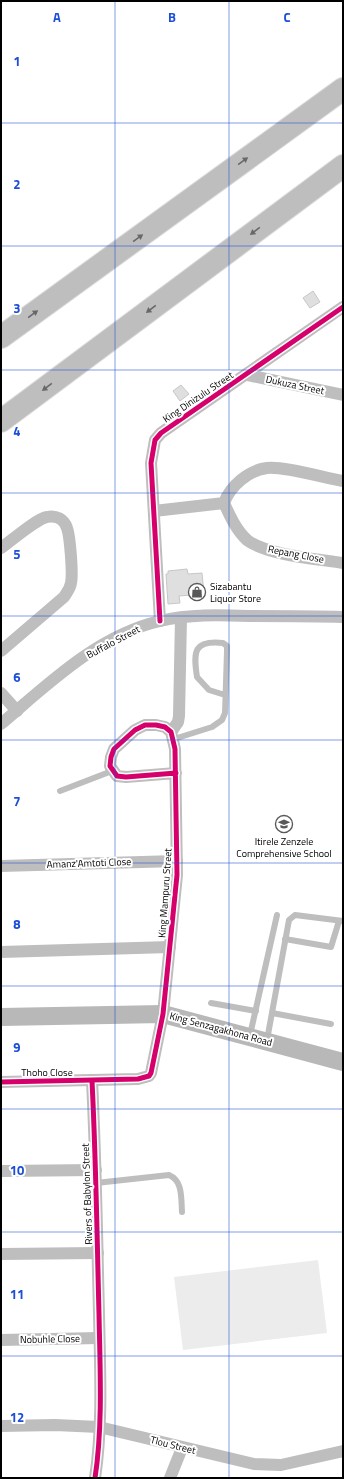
<svg xmlns="http://www.w3.org/2000/svg" width="344" height="1479" viewBox="0 0 344 1479" font-family="'Titillium Web',sans-serif">
  <style>
    .green { fill: #ececec }
    .building { fill: #dfdfdf; stroke: #c7c7c7 }
    .lines { fill: none; stroke-linecap: round; stroke-linejoin: round }
    .highway-casing { stroke: #dbdbdb; stroke-width: 24 }
    .lane { stroke: #bebebe; stroke-width: 6 }
    .street { stroke: #bebebe; stroke-width: 12 }
    .secondary { stroke: #b8b8b8; stroke-width: 18 }
    .highway { stroke: #bebebe; stroke-width: 22 }
    .cycleway-casing { stroke: #fff; stroke-width: 8 }
    .cycleway { stroke: #d6006c; stroke-width: 5 }
    .oneway { fill: #686868 }
    .grid { fill: none; stroke: #1d4ed8; stroke-width: 1; stroke-opacity: 0.55 }
    .labels { text-anchor: middle; dominant-baseline: central; stroke-width: 4; stroke-linejoin: round; paint-order: stroke }
    .street-label { font-size: 10px; fill: #000; stroke: #fff }
    .poi-label { font-size: 10px; fill: #000; stroke: #fff; text-anchor: start }
    .grid-label { font-size: 13px; text-anchor: middle; font-weight: bold; fill: #1d4ed8; stroke: #fff; stroke-width: 4; stroke-linejoin: round; paint-order: stroke }
  </style>
  <rect width="100%" height="100%" fill="#fff"/>
  <path class="green" d="M318,1260L327,1333L183,1350L174,1277Z"/>
  <g class="building">
    <path d="M313,291L320,302L310,308L303,298Z"/>
    <path d="M181,385L189,394L180,401L173,391Z"/>
    <path d="M187,569L188,574L202,573L204,594L179,596L180,603L168,604L166,574H168V571Z"/>
  </g>
  <g class="lines">
    <g class="highway-casing">
      <g id="highway">
        <path d="M1,337L343,89"/>
        <path d="M1,421L343,166"/>
      </g>
    </g>
    <g class="lane">
      <path d="M174,739L212,727L222,720L225,713L227,651V646L223,643C194,640 193,651 197,677L209,690L225,695"/>
      <path d="M60,791L112,771"/>
      <path d="M285,939L331,947L339,921"/>
      <path d="M211,1003L256,1011"/>
      <path d="M272,1013L331,1024"/>
      <path d="M250,1035L277,915"/>
      <path d="M267,1040L289,920L295,915L343,921"/>
      <path d="M96,1183L169,1175C183,1181 181,1198 182,1212"/>
    </g>
    <g class="street">
      <path d="M247,375L343,395"/>
      <path d="M224,503C230,516 236,530 247,540C266,555 318,559 343,563"/>
      <path d="M154,511L224,503C230,486 249,470 267,468C283,466 325,478 343,481"/>
      <path d="M1,548C11,541 36,519 47,517C56,515 64,519 67,528C70,536 73,574 71,583C70,589 67,592 64,597L1,651"/>
      <path d="M160,621L151,463L155,440L161,433L343,307"/>
      <path d="M1,693L17,711"/>
      <path d="M1,724C48,684 98,635 160,621C189,614 219,615 249,616C280,616 312,616 343,617"/>
      <path d="M171,732L178,722L179,716L181,618"/>
      <path d="M1,866L177,861"/>
      <path d="M1,952L170,947"/>
      <path d="M92,1081C96,1159 97,1237 99,1314C100,1367 103,1426 95,1478"/>
      <path d="M1,1082L138,1079L149,1076L151,1073L163,1014L177,875L175,749L171,732L165,727L156,725H145L135,730L114,749L111,757L110,766L117,776L126,777L176,773"/>
      <path d="M1,1171L96,1170"/>
      <path d="M1,1254L98,1253"/>
      <path d="M1,1340L99,1338"/>
      <path d="M1,1426L55,1425L99,1427L254,1464L281,1465L343,1451"/>
      <path d="M170,1478L182,1448"/>
    </g>
    <path class="secondary" d="M1,1017L163,1014L343,1062"/>
    <use href="#highway" class="highway"/>
    <g class="cycleway-casing">
      <g id="cycleway">
        <path d="M160,621L151,463L155,440L161,433L343,307"/>
        <path d="M92,1081C96,1159 97,1237 99,1314C100,1367 103,1426 95,1478"/>
        <path d="M1,1082L138,1079L149,1076L151,1073L163,1014L177,875L175,749L171,732L165,727L156,725H145L135,730L114,749L111,757L110,766L117,776L126,777L176,773"/>
      </g>
    </g>
    <use href="#cycleway" class="cycleway"/>
  </g>
  <defs><path id="oneway-solid" d="M-6-.8H1V-3.2L6.5 0L1 3.2V.8H-6Z"/></defs>
  <g class="oneway">
    <use href="#oneway-solid" transform="translate(243 161) rotate(-36)"/>
    <use href="#oneway-solid" transform="translate(255 231) rotate(143)"/>
    <use href="#oneway-solid" transform="translate(138 238) rotate(-36)"/>
    <use href="#oneway-solid" transform="translate(151 309) rotate(143)"/>
    <use href="#oneway-solid" transform="translate(33 314) rotate(-36)"/>
    <use href="#oneway-solid" transform="translate(47 387) rotate(143)"/>
  </g>
  <path class="grid" d="M115,1V1478M229,1V1478M1,123H343M1,246H343M1,370H343M1,493H343M1,616H343M1,740H343M1,863H343M1,986H343M1,1109H343M1,1232H343M1,1356H343"/>
  <defs>
    <g id="shop-ring" transform="scale(0.9)"><circle r="9.5" fill="#fff" stroke="#595959" stroke-width="1.5"/><path d="M-5-2.5h2.3a2.7 3.5 0 0 1 5.4 0H5L5.5 6h-11ZM-1.5-2.5h3a1.5 2.3 0 0 0-3 0Z" fill="#595959"/></g>
    <g id="school-ring" transform="scale(0.9)"><circle r="9.5" fill="#fff" stroke="#595959" stroke-width="1.5"/><path d="M0-5L7-2L0 1L-7-2ZM-4 1L0 2.5L4 1V4Q0 6-4 4Z" fill="#595959"/></g>
  </defs>
  <g fill-rule="evenodd">
    <use href="#shop-ring" x="197" y="592"/>
    <use href="#school-ring" x="284" y="824"/>
  </g>
  <g class="labels">
    <g class="street-label">
      <text transform="translate(295 385) rotate(12)">Dukuza Street</text>
      <text transform="translate(198 397) rotate(-34)">King Dinizulu Street</text>
      <text transform="translate(296 554) rotate(11)">Repang Close</text>
      <text transform="translate(113 642) rotate(-28)">Buffalo Street</text>
      <text transform="translate(89 863) rotate(-2)">Amanz'Amtoti Close</text>
      <text transform="translate(165 893) rotate(-86)">King Mampuru Street</text>
      <text transform="translate(221 1029) rotate(15)">King Senzagakhona Road</text>
      <text x="47" y="1072">Thoho Close</text>
      <text transform="translate(87 1194) rotate(-92)">Rivers of Babylon Street</text>
      <text transform="translate(50 1339) rotate(-1)">Nobuhle Close</text>
      <text transform="translate(173 1445) rotate(14)">Tlou Street</text>
    </g>
    <g class="poi-label">
      <text x="210" y="586">Sizabantu<tspan x="210" dy="12">Liquor Store</tspan></text>
      <text x="284" y="841" text-anchor="middle">Itirele Zenzele<tspan x="284" dy="12">Comprehensive School</tspan></text>
    </g>
  </g>
  <g class="grid-label">
    <text x="57" y="22">A</text>
    <text x="172" y="22">B</text>
    <text x="287" y="22">C</text>
    <text x="17" y="66">1</text>
    <text x="17" y="189">2</text>
    <text x="17" y="313">3</text>
    <text x="17" y="436">4</text>
    <text x="17" y="559">5</text>
    <text x="17" y="682">6</text>
    <text x="17" y="806">7</text>
    <text x="17" y="929">8</text>
    <text x="17" y="1052">9</text>
    <text x="17" y="1175">10</text>
    <text x="17" y="1299">11</text>
    <text x="17" y="1422">12</text>
  </g>
  <rect width="344" height="1479" fill="none" stroke="#000000" stroke-width="4"/>
</svg>
